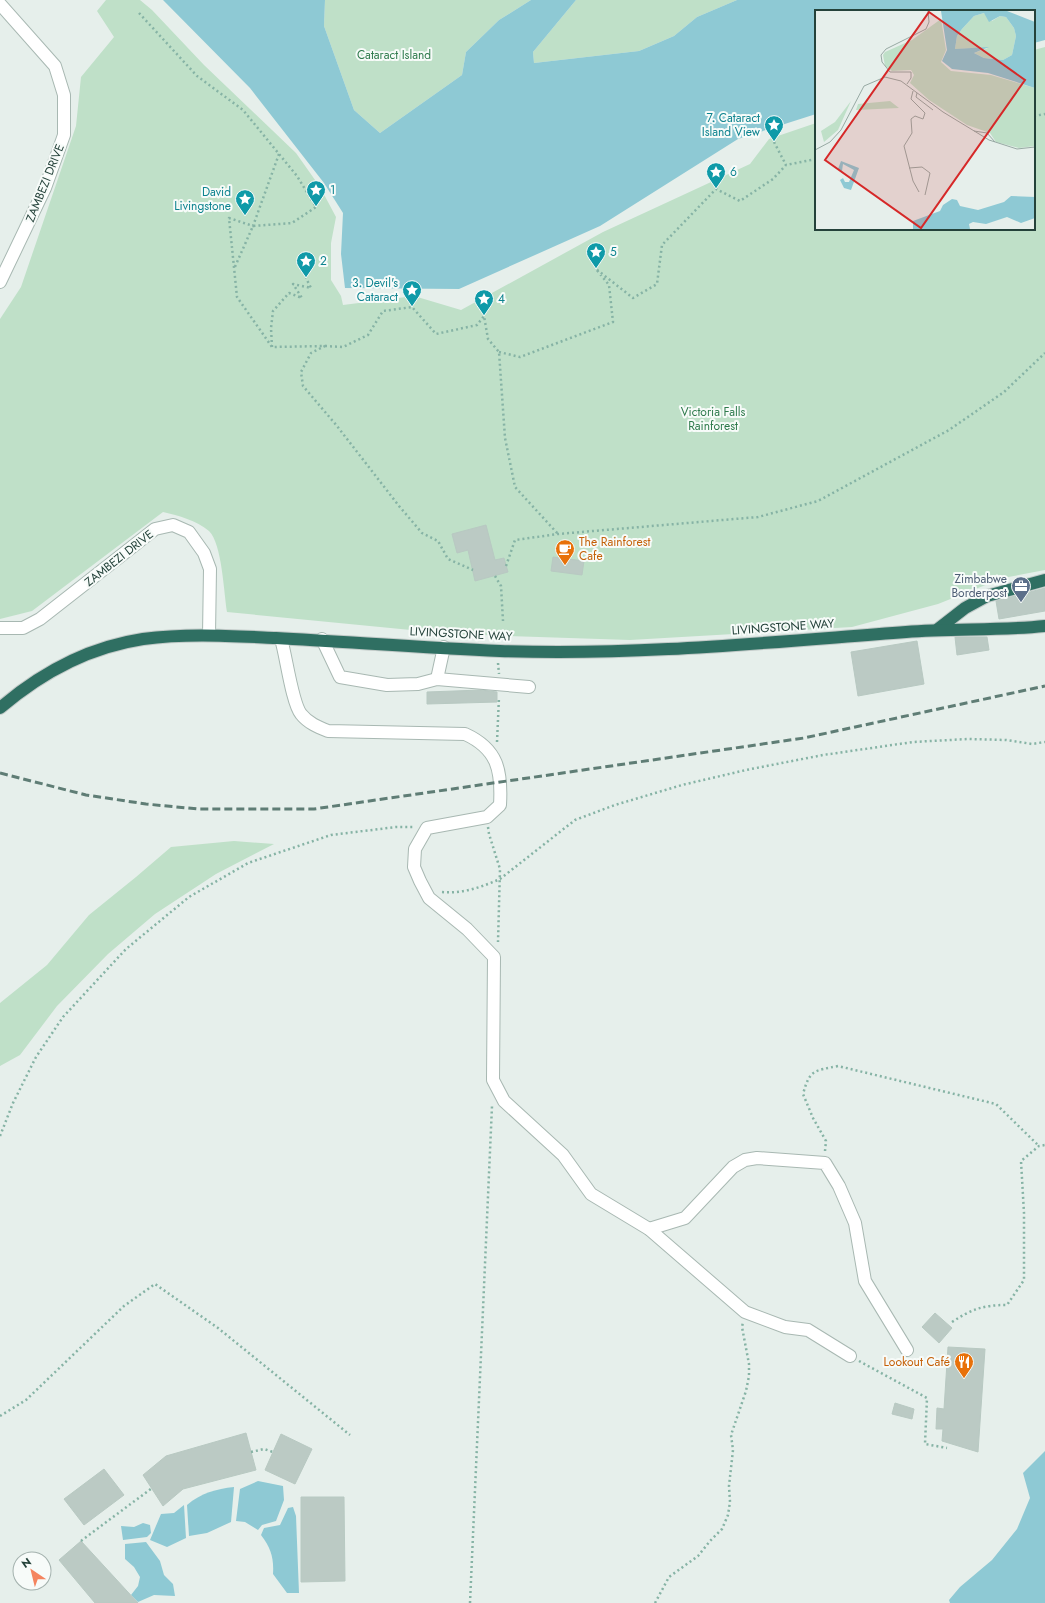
<svg xmlns="http://www.w3.org/2000/svg" width="1045" height="1603" viewBox="0 0 1045 1603" font-family="Jost,sans-serif">
  <style>
    .green { fill: #bfe0c8 }
    .water { fill: #8ec9d4 }
    .building { fill: #bbcac4; stroke: #b8c9c2 }
    .lines { fill: none; stroke-linecap: round; stroke-linejoin: round }
    .minor-casing { stroke: #a8b8b2; stroke-width: 14 }
    .highway-casing { stroke: #c2cac8; stroke-width: 14 }
    .path { stroke: #86b3a5; stroke-width: 2.5; stroke-dasharray: 2 3; stroke-linecap: butt }
    .minor { stroke: #fff; stroke-width: 12 }
    .highway { stroke: #2f6f62; stroke-width: 12 }
    .rail { stroke: #5f7d75; stroke-width: 3; stroke-dasharray: 8 4; stroke-linecap: butt }
    .labels { text-anchor: middle; dominant-baseline: central; stroke-width: 4; stroke-linejoin: round; paint-order: stroke }
    .park-label { font-size: 12px; fill: #2d7a4b; stroke: #f7fbf9 }
    .culture-label { font-size: 12px; fill: #0d838f; stroke: #f7fbf9; text-anchor: start }
    .street-label { font-size: 12px; fill: #24423a; stroke: #f7fbf9 }
    .food-label { font-size: 12px; fill: #c56008; stroke: #f7fbf9; text-anchor: start }
    .service-label { font-size: 12px; fill: #4e5e75; stroke: #f7fbf9; text-anchor: end }
    .inset-road { fill: none; stroke: #98aaa4; stroke-width: 1 }
    .view { fill: #d62828; fill-opacity: 0.15; stroke: #d62828; stroke-width: 2 }
    .inset-edge { fill: none; stroke: #24423a; stroke-width: 2 }
  </style>
  <rect width="100%" height="100%" fill="#e6efeb"/>
  <g class="green">
    <path d="M106,0H140L152,10L204,65L296,153L320,187L336,217L331,243V280L341,296L343,305L414,296L461,310L603,232L750,164L769,139L816,123V229H1034V50L1045,47V570L1003,578L938,604L852,627L630,640L452,634L227,612C224,594 222,543 209,531C196,520 179,516 163,512L32,611L0,619V319L21,287L76,126L81,77L114,37L97,11Z"/>
    <path d="M325,0H531L499,20L466,52L462,75L380,133L354,110L324,26Z"/>
    <path d="M576,0H737L697,17L674,36L639,51L534,63L533,52Z"/>
    <path d="M234,841L274,844L216,874L155,914L108,954L57,1006L20,1055L0,1066V1003L47,965L89,915L136,877L171,847Z"/>
  </g>
  <g class="water">
    <path d="M163,0H325L324,26L354,110L380,133L462,75L466,52L499,20L531,0H576L533,52L534,63L639,51L674,36L697,17L737,0H1045V40L1034,43V11H816V114L738,139L600,226L459,289L345,288L341,254L343,213L324,183L250,88Z"/>
    <path d="M1045,1451V1603H950L949,1600L960,1587L992,1560L1017,1529L1030,1498L1023,1473Z"/>
    <path d="M258,1481L283,1486L284,1500L276,1521L262,1525L258,1530L245,1522L236,1521L240,1489Z"/>
    <path d="M234,1487L231,1522L207,1533L189,1536L187,1505C201,1493 216,1489 234,1487Z"/>
    <path d="M184,1505L186,1538L167,1547L150,1540L161,1514L174,1513Z"/>
    <path d="M293,1507L296,1516L299,1593H287L273,1574C274,1558 271,1548 261,1535L264,1528L280,1525L288,1508Z"/>
    <path d="M143,1523L150,1525L151,1533L147,1537L123,1540L121,1526L134,1527Z"/>
    <path d="M146,1542L160,1561L164,1575L173,1584L175,1596L154,1595L138,1602L131,1595L138,1586L140,1577L134,1567L125,1559V1544Z"/>
  </g>
  <g class="building">
    <path d="M486,525L495,560L504,558L508,572L475,581L468,550L457,553L452,534Z"/>
    <path d="M553,557L584,561L582,575L551,571Z"/>
    <path d="M1045,588V611L999,619L996,601Z"/>
    <path d="M955,637H987L989,650L957,655Z"/>
    <path d="M917,641L924,684L858,696L851,652Z"/>
    <path d="M481,690L497,692V702L427,704V692Z"/>
    <path d="M935,1313L952,1328L939,1343L922,1327Z"/>
    <path d="M948,1347L985,1349L978,1452L942,1441L943,1429H936L937,1408L944,1409Z"/>
    <path d="M895,1403L914,1409L912,1419L892,1414Z"/>
    <path d="M246,1433L256,1470L183,1489L163,1506L143,1475L166,1456Z"/>
    <path d="M281,1434L312,1449L295,1484L265,1470Z"/>
    <path d="M104,1469L124,1495L84,1525L64,1499Z"/>
    <path d="M301,1497H344L345,1581L301,1582Z"/>
    <path d="M81,1541L138,1603H95L59,1560Z"/>
  </g>
  <g class="lines">
    <g class="minor-casing">
      <g id="minor">
        <path d="M0,4L55,66L64,95V135L45,188L0,282"/>
        <path d="M0,628H23L40,619L155,529L173,525L189,532L204,553L210,569L209,635"/>
        <path d="M281,639C286,655 292,703 301,714C308,723 318,727 328,731L465,734C498,749 502,771 500,805L487,817L427,828L415,849L414,867L420,881L429,898L467,929L494,957L493,1080L504,1101L563,1155L591,1194L649,1229L745,1312L785,1327L808,1330L850,1356"/>
        <path d="M322,639L340,677L387,685L418,684L437,679L529,687"/>
        <path d="M437,679L444,647"/>
        <path d="M649,1229L685,1218L733,1167L745,1160L757,1158L825,1163L839,1186L855,1223L865,1281L907,1350"/>
      </g>
    </g>
    <g class="highway-casing">
      <g id="highway">
        <path d="M938,629L965,608L987,596L1045,580"/>
        <path d="M0,708C41,673 89,647 143,639C187,633 232,636 276,638C351,642 426,648 500,651C636,656 771,642 906,632C952,628 999,631 1045,626"/>
      </g>
    </g>
    <g class="path">
      <path d="M139,13L197,76L243,110L297,176L316,207L292,223L253,226L234,269"/>
      <path d="M1034,116L1045,114"/>
      <path d="M774,142L786,165"/>
      <path d="M279,154L253,226L229,218L237,297L272,347L325,346L311,353L301,372L303,386L337,426L399,506L422,533L438,541L448,559L473,570"/>
      <path d="M325,346L343,347L368,335L383,311L412,307L436,334L477,325L484,316L488,339L499,352L505,438L515,487L558,534"/>
      <path d="M272,347L271,328L273,311L289,293L302,298L293,284L311,288L306,278"/>
      <path d="M499,352L520,357L613,322L609,285L596,269L633,298L657,284L662,245L716,189L740,201L773,179L786,165L816,159"/>
      <path d="M506,566L515,540L558,534L758,517L818,501L949,430L1004,392L1045,353"/>
      <path d="M495,576L501,586L503,621"/>
      <path d="M498,663L499,674"/>
      <path d="M497,742L499,697"/>
      <path d="M488,827L489,834L500,869L498,942"/>
      <path d="M442,892C462,894 482,887 500,879L575,820L615,805L682,785L746,770L823,755L913,742L968,739L1006,740L1032,744L1045,742"/>
      <path d="M0,1136L13,1103L36,1057L63,1017L126,949L189,897L248,863L331,835L396,827H415"/>
      <path d="M825,1151L826,1141L813,1118L803,1094C810,1069 814,1071 838,1066L996,1104L1039,1146"/>
      <path d="M952,1322C972,1309 983,1305 1007,1305L1024,1280V1213L1021,1161L1039,1146L1045,1145"/>
      <path d="M859,1361L927,1398L925,1444L947,1448"/>
      <path d="M0,1416L26,1400L124,1306L155,1284L218,1328L350,1435"/>
      <path d="M251,1452L264,1449L273,1452"/>
      <path d="M81,1541L152,1488"/>
      <path d="M470,1603L492,1106"/>
      <path d="M655,1603L669,1577L698,1556L710,1541L722,1529L728,1515L730,1502L729,1486L733,1450L731,1435L746,1391L749,1376V1364L742,1327L743,1322"/>
    </g>
    <use href="#minor" class="minor"/>
    <use href="#highway" class="highway"/>
    <path class="rail" d="M0,773L86,795L146,804L198,809H314L804,738L1045,686"/>
  </g>
  <defs>
    <g id="sight-pin" transform="scale(1)"><path d="M0 17L-7.5 6A9.5 9.5 0 1 1 7.5 6Z" fill="#0f9aa8" stroke="#f7fbf9"/><path d="M0-6L1.8-2.2L6-1.7L2.9 1.2L3.7 5.4L0 3.3L-3.7 5.4L-2.9 1.2L-6-1.7L-1.8-2.2Z" fill="#fff"/></g>
    <g id="cafe-pin" transform="scale(1)"><path d="M0 17L-7.5 6A9.5 9.5 0 1 1 7.5 6Z" fill="#e8710a" stroke="#f7fbf9"/><path d="M-5.5-4.5H6V0H3Q3 3.5 0 3.5H-2.5Q-5.5 3.5-5.5 0ZM3-3.2v2h1.7v-2ZM-6 4.5H4V6H-6Z" fill="#fff"/></g>
    <g id="office-pin" transform="scale(1)"><path d="M0 17L-7.5 6A9.5 9.5 0 1 1 7.5 6Z" fill="#5c6f8a" stroke="#f7fbf9"/><path d="M-6-3h4V-5.5h4V-3h4V5H-6ZM-1-4.5V-3h2v-1.5ZM-6 0V1H6V0Z" fill="#fff"/></g>
    <g id="restaurant-pin" transform="scale(1)"><path d="M0 17L-7.5 6A9.5 9.5 0 1 1 7.5 6Z" fill="#e8710a" stroke="#f7fbf9"/><path d="M-5-6h1v4h1v-4h1v4h1v-4h1v5L-1.5 .5V6h-2V.5L-5-1ZM5-6V6H3V1.5H1.5Q1.5-4 5-6Z" fill="#fff"/></g>
  </defs>
  <g fill-rule="evenodd">
    <use href="#sight-pin" x="774" y="125"/>
    <use href="#sight-pin" x="716" y="172"/>
    <use href="#sight-pin" x="316" y="190"/>
    <use href="#sight-pin" x="245" y="199"/>
    <use href="#sight-pin" x="596" y="252"/>
    <use href="#sight-pin" x="306" y="261"/>
    <use href="#sight-pin" x="412" y="290"/>
    <use href="#sight-pin" x="484" y="299"/>
    <use href="#cafe-pin" x="565" y="549"/>
    <use href="#office-pin" x="1021" y="586"/>
    <use href="#restaurant-pin" x="964" y="1362"/>
  </g>
  <g class="labels">
    <g class="park-label">
      <text x="394" y="55">Cataract Island</text>
      <text x="713" y="412">Victoria Falls<tspan x="713" dy="14">Rainforest</tspan></text>
    </g>
    <g class="culture-label">
      <text x="760" y="118" text-anchor="end">7. Cataract<tspan x="760" dy="14">Island View</tspan></text>
      <text x="730" y="172">6</text>
      <text x="330" y="190">1</text>
      <text x="231" y="192" text-anchor="end">David<tspan x="231" dy="14">Livingstone</tspan></text>
      <text x="610" y="252">5</text>
      <text x="320" y="261">2</text>
      <text x="398" y="283" text-anchor="end">3. Devil's<tspan x="398" dy="14">Cataract</tspan></text>
      <text x="498" y="299">4</text>
    </g>
    <g class="street-label">
      <text transform="translate(45 183) rotate(-68)">ZAMBEZI DRIVE</text>
      <text transform="translate(119 558) rotate(-38)">ZAMBEZI DRIVE</text>
      <text transform="translate(783 627) rotate(-4)">LIVINGSTONE WAY</text>
      <text transform="translate(461 634) rotate(3)">LIVINGSTONE WAY</text>
    </g>
    <g class="food-label">
      <text x="579" y="542">The Rainforest<tspan x="579" dy="14">Cafe</tspan></text>
      <text x="950" y="1362" text-anchor="end">Lookout Café</text>
    </g>
    <g class="service-label">
      <text x="1007" y="579">Zimbabwe<tspan x="1007" dy="14">Borderpost</tspan></text>
    </g>
  </g>
  <g transform="translate(815 10)">
    <rect width="220" height="220" fill="#e6efeb"/>
    <path d="M169,3L177,11L185,6L191,7L199,18L201,26L197,45L188,50L169,48L159,43L173,38L140,39L142,26L147,19L159,6ZM126,9L131,40L126,52L136,61L176,65L220,78V136L204,138L181,132L175,123L152,115L114,90L95,73L99,65L96,60L77,61L70,56L68,45L70,42L97,30ZM36,91L23,120L9,132L6,121L20,112ZM75,91L84,98L41,100L43,94Z" fill="#bfe0c8"/>
    <path d="M126,1H192L220,12V78L173,63L137,59L127,51L132,40ZM169,3L174,12L185,6L191,7L199,18L201,26L197,45L188,50L169,48L159,43L174,37L140,39L142,26L147,19L159,6ZM26,151L44,158L36,180L29,178L25,170L28,168L30,172H34L39,160L28,154L27,161L23,159ZM196,186L220,187V208L206,213L192,207L171,214L158,212L154,214L155,219H98V211L125,201L128,195L137,189L142,190L145,196L163,200L189,192Z" fill="#8ec9d4" fill-rule="evenodd"/>
    <path class="inset-road" d="M92,74L96,68V62H75L67,52L66,45L71,39L111,19L114,12L113,1M98,81L96,89L110,103L108,109L100,106L96,109L97,123L89,136L98,171L104,182M102,83L101,87L118,100M159,121L172,123L180,132M0,140L15,132L26,120L49,76L70,67L86,71L128,102L174,130L202,139L220,137M0,151V177M94,158L107,157L115,163L110,185"/>
    <path class="view" d="M114,2L210,70L106,218L10,150Z"/>
    <rect width="220" height="220" class="inset-edge"/>
  </g>
  <g transform="translate(32 1571) rotate(325)"><circle r="19" fill="#f7fbf9" stroke="#a3b1ad"/>
  <path d="M0-3L7 15L0 10L-7 15Z" fill="#f4845f"/>
  <text y="-6" font-size="11" font-weight="bold" text-anchor="middle" fill="#24423a">N</text>
  </g>
</svg>
